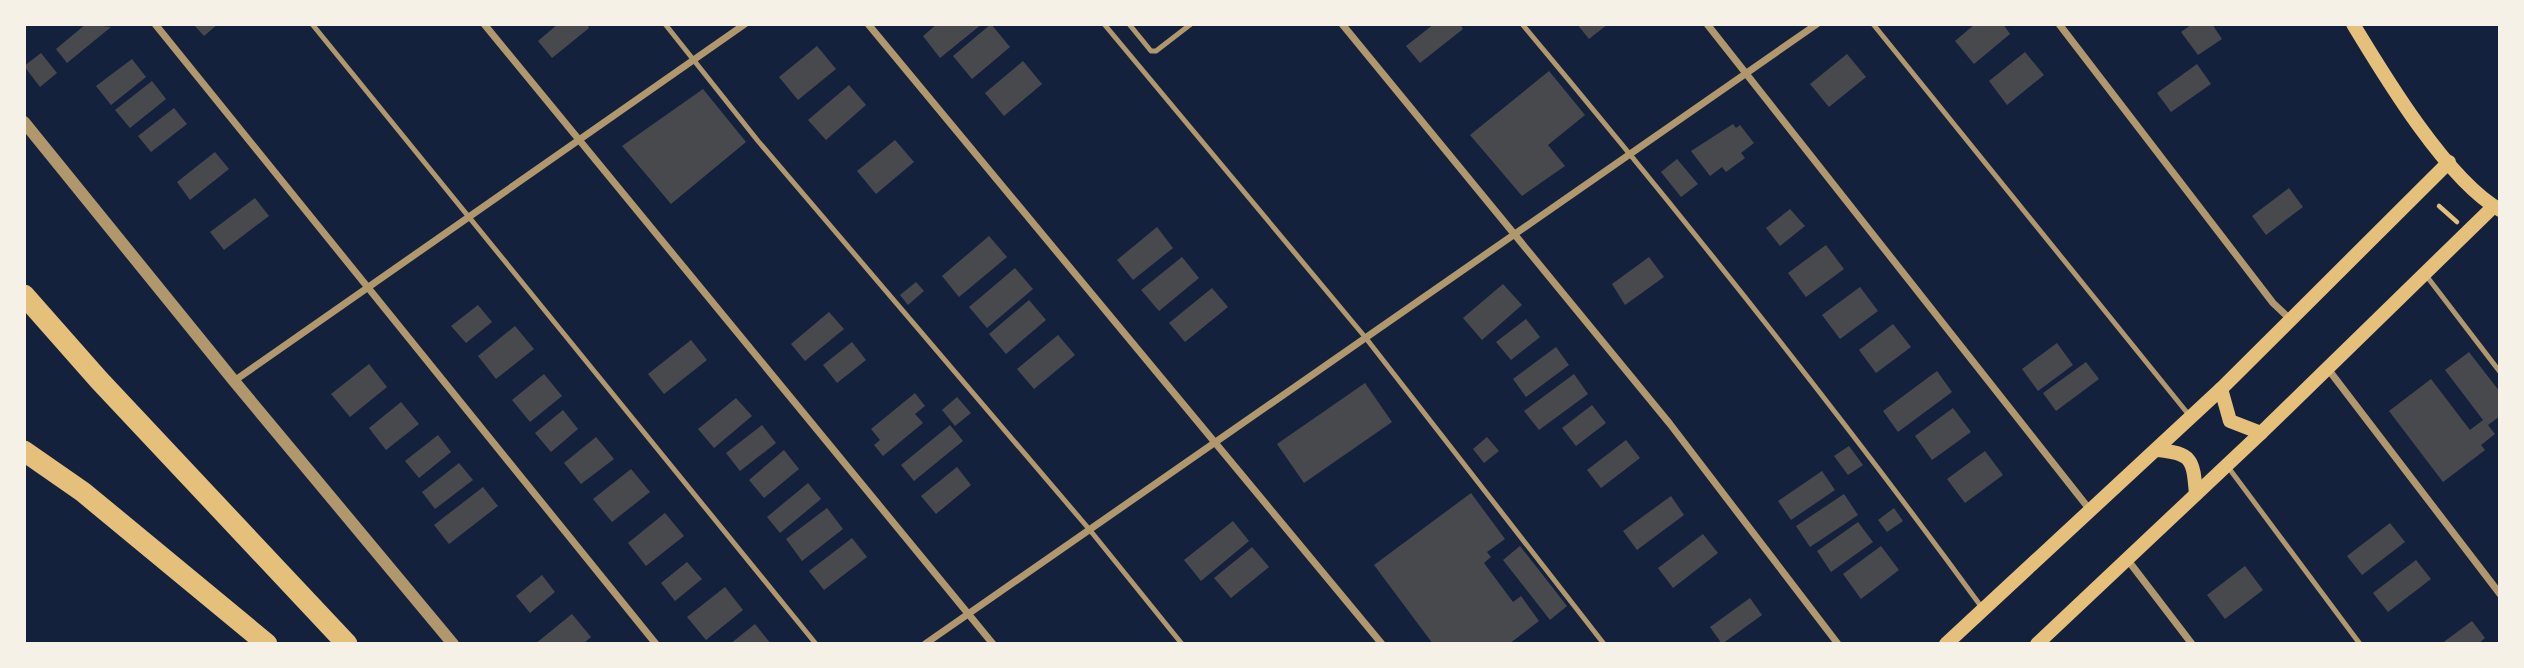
<svg xmlns="http://www.w3.org/2000/svg" width="2524" height="668" viewBox="0 0 2524 668" font-family="Roboto,sans-serif">
  <style>
    .building { fill: #48494c }
    .lines { fill: none; stroke-linecap: round; stroke-linejoin: round }
    .path { stroke: #e5c07b; stroke-width: 4.5 }
    .service { stroke: #b1986c; stroke-width: 5 }
    .minor { stroke: #b1986c; stroke-width: 7 }
    .tertiary { stroke: #b1986c; stroke-width: 12 }
    .secondary { stroke: #e5c07b; stroke-width: 14 }
    .motorway { stroke: #e5c07b; stroke-width: 21 }
  </style>
  <rect width="100%" height="100%" fill="#14213d"/>
  <g class="building">
    <path d="M86,24L111,27L67,63L56,49Z"/>
    <path d="M193,24H218L204,36Z"/>
    <path d="M558,24H587L589,28L552,58L538,41Z"/>
    <path d="M937,24H982L940,58L923,36Z"/>
    <path d="M991,24L1010,47L972,79L953,56Z"/>
    <path d="M1434,24H1460L1463,29L1420,63L1406,46Z"/>
    <path d="M1577,24H1608L1589,39Z"/>
    <path d="M1975,24H2003L2010,34L1974,64L1955,41Z"/>
    <path d="M2192,24H2212L2222,39L2198,55L2181,32Z"/>
    <path d="M817,46L836,69L798,100L779,77Z"/>
    <path d="M2025,52L2044,75L2007,105L1989,81Z"/>
    <path d="M41,53L57,73L40,87L24,66Z"/>
    <path d="M1847,54L1866,77L1829,107L1810,84Z"/>
    <path d="M132,59L146,77L111,105L96,86Z"/>
    <path d="M1023,61L1042,84L1004,116L985,93Z"/>
    <path d="M2197,64L2211,84L2171,112L2157,93Z"/>
    <path d="M1549,71L1585,115L1548,145L1565,166L1522,196L1470,135Z"/>
    <path d="M152,81L166,99L130,128L115,110Z"/>
    <path d="M849,85L866,105L826,140L808,120Z"/>
    <path d="M703,89L746,142L671,204L622,146Z"/>
    <path d="M174,108L187,124L151,152L138,136Z"/>
    <path d="M1733,124L1736,128L1740,125L1754,143L1741,153L1745,158L1726,172L1722,167L1710,176L1691,151Z"/>
    <path d="M895,140L914,162L876,194L857,171Z"/>
    <path d="M215,152L229,169L190,200L177,182Z"/>
    <path d="M1677,159L1698,184L1681,197L1661,172Z"/>
    <path d="M2289,188L2303,207L2266,235L2252,216Z"/>
    <path d="M255,198L269,216L224,250L210,232Z"/>
    <path d="M1790,209L1805,226L1780,246L1766,228Z"/>
    <path d="M1157,227L1173,248L1133,280L1117,260Z"/>
    <path d="M989,236L1007,257L959,297L942,276Z"/>
    <path d="M1826,245L1844,269L1806,297L1788,273Z"/>
    <path d="M1182,257L1199,278L1159,311L1141,290Z"/>
    <path d="M1649,257L1664,277L1625,305L1612,284Z"/>
    <path d="M1015,268L1033,289L987,328L969,307Z"/>
    <path d="M916,282L924,291L908,305L900,295Z"/>
    <path d="M1503,284L1522,305L1482,340L1463,318Z"/>
    <path d="M1860,287L1878,311L1840,339L1822,315Z"/>
    <path d="M1212,288L1228,307L1185,342L1169,323Z"/>
    <path d="M1029,300L1046,320L1006,354L989,334Z"/>
    <path d="M478,305L492,322L466,343L451,326Z"/>
    <path d="M829,312L844,329L805,361L791,344Z"/>
    <path d="M1526,319L1540,337L1511,360L1496,342Z"/>
    <path d="M1893,324L1911,347L1876,373L1859,350Z"/>
    <path d="M515,326L534,349L496,379L478,356Z"/>
    <path d="M1058,335L1075,355L1034,389L1017,369Z"/>
    <path d="M691,340L707,360L664,394L648,374Z"/>
    <path d="M852,342L866,360L837,383L823,365Z"/>
    <path d="M2057,343L2073,365L2038,391L2022,369Z"/>
    <path d="M1556,347L1569,365L1526,397L1513,379Z"/>
    <path d="M2469,352L2500,392V416L2488,425L2495,434L2481,445L2485,450L2443,482L2389,411L2431,379L2470,430L2483,420L2445,370Z"/>
    <path d="M2086,362L2099,379L2056,411L2043,393Z"/>
    <path d="M369,364L387,387L350,417L331,394Z"/>
    <path d="M1937,371L1952,392L1898,432L1883,411Z"/>
    <path d="M544,374L562,396L530,422L512,400Z"/>
    <path d="M1574,374L1588,394L1539,430L1524,411Z"/>
    <path d="M1365,383L1392,422L1304,483L1277,444Z"/>
    <path d="M915,393L925,406L915,414L923,423L883,456L874,445L880,440L871,429Z"/>
    <path d="M957,397L971,413L955,426L942,410Z"/>
    <path d="M736,398L752,416L714,448L698,429Z"/>
    <path d="M401,402L419,424L386,450L369,428Z"/>
    <path d="M1592,405L1606,423L1576,446L1562,428Z"/>
    <path d="M1953,408L1971,432L1932,460L1915,436Z"/>
    <path d="M563,410L578,429L551,452L535,433Z"/>
    <path d="M762,425L776,443L740,471L726,453Z"/>
    <path d="M950,425L963,441L914,481L901,465Z"/>
    <path d="M438,435L451,452L419,478L405,461Z"/>
    <path d="M596,437L614,459L581,484L564,463Z"/>
    <path d="M1487,437L1499,451L1484,463L1473,449Z"/>
    <path d="M1626,440L1640,458L1601,488L1587,470Z"/>
    <path d="M1849,446L1863,465L1848,475L1834,456Z"/>
    <path d="M784,450L799,469L764,498L749,480Z"/>
    <path d="M1985,451L2003,475L1965,503L1947,479Z"/>
    <path d="M459,463L473,480L435,509L422,492Z"/>
    <path d="M957,467L971,485L936,514L921,496Z"/>
    <path d="M631,469L650,492L612,522L593,499Z"/>
    <path d="M1822,471L1835,490L1791,520L1778,501Z"/>
    <path d="M808,483L821,499L780,533L767,517Z"/>
    <path d="M483,487L498,506L449,544L434,525Z"/>
    <path d="M1471,493L1505,539L1487,552L1491,557L1484,563L1513,602L1521,596L1539,621L1509,644H1433L1374,565Z"/>
    <path d="M1844,494L1858,515L1810,547L1796,526Z"/>
    <path d="M1671,496L1684,515L1637,550L1623,531Z"/>
    <path d="M827,508L843,529L802,561L786,539Z"/>
    <path d="M1894,508L1903,521L1887,532L1878,520Z"/>
    <path d="M665,513L684,536L646,566L628,543Z"/>
    <path d="M1233,521L1249,541L1201,581L1184,560Z"/>
    <path d="M1858,522L1873,542L1831,572L1817,551Z"/>
    <path d="M2390,523L2405,542L2362,575L2347,556Z"/>
    <path d="M1703,534L1718,553L1673,588L1658,568Z"/>
    <path d="M852,538L867,557L824,590L809,571Z"/>
    <path d="M1520,546L1567,606L1550,620L1503,560Z"/>
    <path d="M1881,546L1899,570L1861,599L1843,574Z"/>
    <path d="M1252,547L1269,567L1231,598L1214,578Z"/>
    <path d="M2416,560L2431,579L2388,612L2373,593Z"/>
    <path d="M687,562L702,579L675,601L661,583Z"/>
    <path d="M2245,566L2263,590L2225,619L2207,595Z"/>
    <path d="M542,575L555,592L530,613L516,596Z"/>
    <path d="M725,587L743,610L706,640L687,617Z"/>
    <path d="M1750,598L1762,615L1722,644L1710,627Z"/>
    <path d="M572,614L591,637L583,644H535Z"/>
    <path d="M2472,621L2485,638L2478,644H2441Z"/>
    <path d="M755,624L771,644H730Z"/>
  </g>
  <g class="lines">
    <path class="path" d="M2439,206L2457,222"/>
    <g class="service">
      <path d="M312,24L816,644"/>
      <path d="M665,24L758,141L1089,529L1182,644"/>
      <path d="M1104,24L1365,337L1604,644"/>
      <path d="M1129,24L1151,51H1156L1191,24"/>
      <path d="M1522,24C1682,215 1837,409 1983,609"/>
      <path d="M1873,24L2189,415"/>
      <path d="M2425,274L2500,372"/>
      <path d="M2228,467L2360,644"/>
    </g>
    <g class="minor">
      <path d="M155,24L656,644"/>
      <path d="M484,24L993,644"/>
      <path d="M868,24L1382,644"/>
      <path d="M1342,24L1670,424L1838,644"/>
      <path d="M1707,24L2090,510"/>
      <path d="M2059,24L2273,303L2291,320"/>
      <path d="M2328,369L2500,594"/>
      <path d="M234,381L745,24"/>
      <path d="M2127,559L2192,644"/>
      <path d="M925,644L1817,24"/>
    </g>
    <path class="tertiary" d="M24,122L234,381L453,644"/>
    <g class="secondary">
      <path d="M2353,24C2385,77 2447,180 2500,210"/>
      <path d="M2221,389L2230,421L2261,433"/>
      <path d="M2157,450C2193,453 2193,460 2196,494"/>
      <path d="M1946,644L2221,389L2449,162"/>
      <path d="M2037,644L2261,433L2493,207"/>
    </g>
    <g class="motorway">
      <path d="M24,295L99,380L347,644"/>
      <path d="M24,451L83,492L267,644"/>
    </g>
  </g>
  <rect width="2524" height="668" fill="none" stroke="#f6f1e7" stroke-width="52"/>
</svg>
